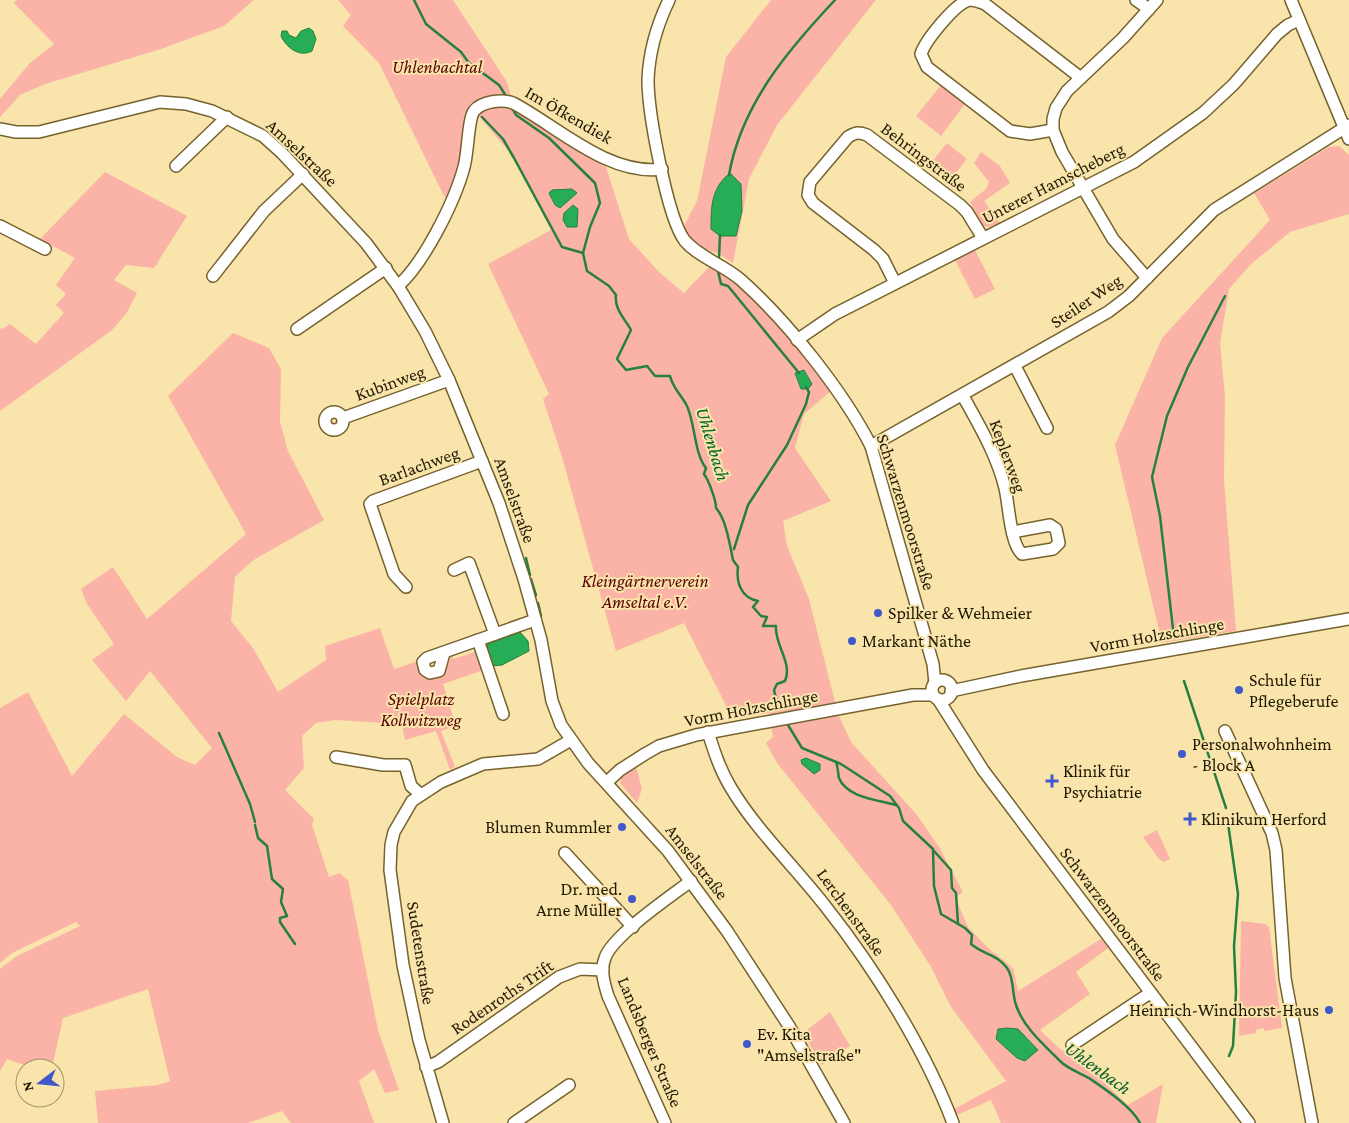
<svg xmlns="http://www.w3.org/2000/svg" width="1349" height="1123" viewBox="0 0 1349 1123" font-family="'Crimson Pro',serif">
  <style>
    .green { fill: #fcb3a7 }
    .water { fill: #27ad55; stroke: #25813d }
    .lines { fill: none; stroke-linecap: round; stroke-linejoin: round }
    .stream { stroke: #25813d; stroke-width: 2.5 }
    .minor-casing { stroke: #75622d; stroke-width: 14 }
    .minor { stroke: #fff; stroke-width: 11 }
    .poi-dot { fill: #3f58cb; stroke: #f9e4ac; stroke-width: 2 }
    .labels { text-anchor: middle; dominant-baseline: central; stroke-width: 4; stroke-linejoin: round; paint-order: stroke }
    .park-label { font-size: 18px; font-style: italic; fill: #590000; stroke: #f9e4ac }
    .street-label { font-size: 18px; fill: #211a04; stroke: #f9e4ac }
    .poi-label { font-size: 18px; fill: #211a04; stroke: #f9e4ac; text-anchor: start }
    .water-label { font-size: 19px; font-style: italic; fill: #016229; stroke: #f9e4ac }
  </style>
  <rect width="100%" height="100%" fill="#f9e4ac"/>
  <g class="green">
    <path d="M17,0H254L224,26L161,49L45,84L20,95L0,117V99L30,63L54,44L14,3Z"/>
    <path d="M338,0H453L507,82L513,104L604,161L629,239L659,272L684,293L711,265C754,294 801,349 831,391L804,414L795,448L831,501L783,521L787,546L809,599L835,702L833,703L851,742L917,815L939,847L963,892L955,897L968,927L989,949L1013,968L1018,991L1101,939L1108,948L1076,972L1090,994L1040,1030L1061,1050L1073,1054L1128,1105L1163,1084L1156,1123H1001L991,1100L957,1115L954,1109L1006,1081L951,1007L931,967L891,905L777,763L766,743L773,737L769,713L733,719L684,623L616,651L562,457L543,399L549,394L488,264L551,230L512,155L476,113L449,201L443,194L379,63L343,26L351,15Z"/>
    <path d="M771,0H876L777,125L749,179L733,263L719,254L700,247L685,232V224L697,201L726,57Z"/>
    <path d="M941,85L965,104L941,136L916,116Z"/>
    <path d="M947,143L967,159L948,183L928,167Z"/>
    <path d="M1339,146L1349,155V214L1290,232L1251,264L1229,289L1220,343L1225,396L1224,480L1236,631L1162,643L1115,445L1162,338L1270,220L1254,193L1329,147Z"/>
    <path d="M981,152L1000,166L1010,183L984,201L1000,223L989,227L983,226L970,202L986,189L989,182L974,163Z"/>
    <path d="M105,172L187,216L154,268L126,265L114,280L137,293L126,314L112,330L0,411V328L2,329L10,324L36,344L64,313L56,305L66,294L56,285L75,258L40,239Z"/>
    <path d="M975,250L995,289L975,299L955,260Z"/>
    <path d="M233,333L269,348L281,369L280,422L288,451L324,520L252,561L235,577L231,621L253,648L278,692L326,660L325,646L380,628L394,669L418,661L430,678H436L445,673L452,653L453,659L478,651L484,670L443,684L456,726L441,731L455,767L450,770L436,731L405,740L402,724L335,720L316,723L302,736L304,768L285,790L314,819L312,825L329,877L339,873L348,880L378,1030L399,1090L385,1093L374,1069L359,1081L374,1123H291L282,1111L248,1123H98L95,1091L158,1085L170,1081L148,989L63,1018L52,1068H32L7,1059L0,1071V969L17,956L80,926L76,922L12,953L0,963V708L28,692L72,776L124,714L177,757L195,765L212,748L150,671L126,701L92,660L114,644L87,604L81,589L113,567L147,619L246,534L168,396Z"/>
    <path d="M636,767L642,789L637,803L620,783L621,778Z"/>
    <path d="M1157,830L1170,859L1164,862L1159,859L1143,837Z"/>
    <path d="M1241,921L1265,924L1269,927L1282,1028L1265,1031L1263,1028L1256,1030V1033L1239,1036Z"/>
    <path d="M830,1012L850,1046L822,1065L803,1033Z"/>
  </g>
  <g class="water">
    <path d="M309,28L313,31L316,39L312,51C299,58 286,47 281,36L282,31H287L289,35L296,38L301,31Z"/>
    <path d="M730,173L741,184L742,211L736,236H720L711,229C711,207 711,188 730,173Z"/>
    <path d="M572,189L577,193L560,208L555,205L549,193L552,190Z"/>
    <path d="M573,205L578,209L577,227H567L563,220L564,213Z"/>
    <path d="M804,370L812,384L808,389H801L795,373Z"/>
    <path d="M520,632L528,641L529,651L502,665L492,666L486,649L488,644Z"/>
    <path d="M806,758L820,764V770L814,774L802,764L801,760Z"/>
    <path d="M1007,1028L1018,1029L1038,1050L1025,1061L1017,1058L996,1039L998,1029Z"/>
  </g>
  <g class="lines">
    <g class="stream">
      <path d="M414,0L426,24L461,52L469,63L499,85L506,96"/>
      <path d="M512,108L516,115L549,138L595,183L600,203L590,227L583,253L587,271L609,286L616,295C614,309 625,319 631,330L617,359L626,370L647,366L655,376H670C673,388 680,394 686,404C695,420 694,454 706,468L704,474C709,481 716,500 716,508C726,519 730,545 733,560L738,567C736,582 741,598 758,601L753,607L761,616L767,617L763,626H776C774,644 793,663 785,681L777,684L774,690L778,707"/>
      <path d="M482,117L503,139L514,158L562,247L583,253"/>
      <path d="M729,175C741,105 788,50 835,0"/>
      <path d="M719,258L720,235"/>
      <path d="M718,271L721,284L728,286L799,373"/>
      <path d="M734,549L748,505L787,445L806,404L809,392L806,387"/>
      <path d="M526,558L530,575"/>
      <path d="M531,579L536,595"/>
      <path d="M538,603L541,616"/>
      <path d="M1173,629L1160,516L1152,477L1167,416L1188,367L1225,296"/>
      <path d="M1184,681L1226,808"/>
      <path d="M788,725L802,748L841,764L890,796L899,808L903,821L933,849L934,886L941,914L965,928L972,935L971,944C984,955 997,954 1007,968C1014,977 1012,994 1016,1005C1023,1027 1044,1045 1060,1061C1068,1069 1080,1073 1089,1078C1105,1089 1132,1107 1140,1123"/>
      <path d="M219,733L250,804L255,822"/>
      <path d="M836,762C838,767 838,773 839,778C847,798 879,800 896,805"/>
      <path d="M1228,823L1238,894L1234,946L1236,992L1233,1046L1229,1056"/>
      <path d="M255,825L258,838L267,846L272,879L283,889L281,902L287,916L280,918V922L295,944"/>
      <path d="M934,851L951,870L952,888L956,893L958,924"/>
    </g>
    <g class="minor-casing">
      <g id="minor">
        <path d="M669,0C657,25 649,52 648,80C648,111 667,218 685,241C700,258 724,265 741,280C787,321 843,391 871,446L933,664L935,683"/>
        <path d="M1136,0L1149,9"/>
        <path d="M1291,0L1349,139"/>
        <path d="M0,129L16,132H39L160,102L186,104L212,111L263,136L282,153L366,243L398,286L425,331L449,380L499,503L524,579L541,640L552,701L561,725L588,763L668,851L727,931L789,1026L844,1123"/>
        <path d="M1053,130L1030,134L1010,131L927,67L921,54C925,41 956,2 970,0C975,0 980,2 985,4L1081,78"/>
        <path d="M176,166L227,117"/>
        <path d="M0,226L45,249"/>
        <path d="M213,276L264,211L303,174"/>
        <path d="M1147,278L1113,239L1062,152L1053,130V119L1056,108L1067,91L1123,38L1157,0"/>
        <path d="M895,283L883,259L874,250L813,203L808,195L810,182L848,137C856,132 859,132 867,135L960,205L967,212L983,238"/>
        <path d="M398,286C424,263 455,201 464,167C468,154 468,119 474,111C482,101 502,99 513,103C557,126 608,176 662,169"/>
        <path d="M297,329L386,268"/>
        <path d="M797,340L835,314L1134,162L1203,113L1234,84L1277,34L1288,25L1299,20"/>
        <path d="M1015,366L1047,428"/>
        <path d="M963,396C979,425 997,455 1005,488C1009,505 1010,543 1022,554L1053,549L1059,543L1056,529L1050,525L1013,532"/>
        <circle cx="334" cy="421" r="9"/>
        <path d="M343,418L449,380"/>
        <path d="M871,446L1108,312L1129,296L1214,210L1349,125"/>
        <path d="M454,570L469,563L495,634"/>
        <path d="M406,587L394,574L370,504L373,501L482,461"/>
        <path d="M478,640L503,714"/>
        <path d="M444,653L439,671L430,673L425,670L423,662L427,658L535,620"/>
        <circle cx="942" cy="690" r="10"/>
        <path d="M951,691L1021,676L1349,619"/>
        <path d="M938,699L983,770L1249,1123"/>
        <path d="M1225,731L1272,833L1276,850L1285,978L1312,1123"/>
        <path d="M708,732C714,751 720,770 731,788C756,830 796,868 826,907C875,969 925,1049 953,1123"/>
        <path d="M336,757L383,765H405L411,786L420,794"/>
        <path d="M607,782L620,770L645,754L659,746L696,735L913,695H933"/>
        <path d="M565,853L633,927"/>
        <path d="M1072,1045L1150,993"/>
        <path d="M426,1067L438,1062L559,977L580,969L603,970"/>
        <path d="M443,1123L419,1040L403,965L390,870L391,845L394,832L412,801L441,782L483,764L538,759L571,740"/>
        <path d="M514,1123L569,1085"/>
        <path d="M665,1123L608,996C604,983 600,970 605,958C612,936 671,896 691,881"/>
      </g>
    </g>
    <use href="#minor" class="minor"/>
  </g>
  <g class="poi-dot">
    <circle cx="878" cy="613" r="5"/>
    <circle cx="852" cy="641" r="5"/>
    <circle cx="1239" cy="690" r="5"/>
    <circle cx="1182" cy="754" r="5"/>
    <path d="M1049.5 773.5h5v5h5v5h-5v5h-5v-5h-5v-5h5z"/>
    <path d="M1187.5 811.5h5v5h5v5h-5v5h-5v-5h-5v-5h5z"/>
    <circle cx="622" cy="827" r="5"/>
    <circle cx="632" cy="899" r="5"/>
    <circle cx="1329" cy="1010" r="5"/>
    <circle cx="747" cy="1044" r="5"/>
  </g>
  <g class="labels">
    <g class="park-label">
      <text x="437" y="67">Uhlenbachtal</text>
      <text x="645" y="581">Kleingärtnerverein<tspan x="645" dy="21">Amseltal e.V.</tspan></text>
      <text x="421" y="699">Spielplatz<tspan x="421" dy="21">Kollwitzweg</tspan></text>
    </g>
    <g class="street-label">
      <text transform="translate(569 115) rotate(30)">Im Öfkendiek</text>
      <text transform="translate(302 153) rotate(43)">Amselstraße</text>
      <text transform="translate(924 157) rotate(37)">Behringstraße</text>
      <text transform="translate(1053 183) rotate(-27)">Unterer Hamscheberg</text>
      <text transform="translate(1086 301) rotate(-34)">Steiler Weg</text>
      <text transform="translate(390 383) rotate(-20)">Kubinweg</text>
      <text transform="translate(1008 456) rotate(70)">Keplerweg</text>
      <text transform="translate(419 466) rotate(-20)">Barlachweg</text>
      <text transform="translate(515 500) rotate(70)">Amselstraße</text>
      <text transform="translate(906 512) rotate(73)">Schwarzenmoorstraße</text>
      <text transform="translate(1157 635) rotate(-10)">Vorm Holzschlinge</text>
      <text transform="translate(751 708) rotate(-11)">Vorm Holzschlinge</text>
      <text transform="translate(697 862) rotate(52)">Amselstraße</text>
      <text transform="translate(851 912) rotate(54)">Lerchenstraße</text>
      <text transform="translate(1113 914) rotate(53)">Schwarzenmoorstraße</text>
      <text transform="translate(421 953) rotate(81)">Sudetenstraße</text>
      <text transform="translate(502 997) rotate(-34)">Rodenroths Trift</text>
      <text transform="translate(650 1042) rotate(67)">Landsberger Straße</text>
    </g>
    <g class="poi-label">
      <text x="888" y="613">Spilker &amp; Wehmeier</text>
      <text x="862" y="641">Markant Näthe</text>
      <text x="1249" y="680">Schule für<tspan x="1249" dy="21">Pflegeberufe</tspan></text>
      <text x="1192" y="744">Personalwohnheim<tspan x="1192" dy="21">- Block A</tspan></text>
      <text x="1063" y="771">Klinik für<tspan x="1063" dy="21">Psychiatrie</tspan></text>
      <text x="1201" y="819">Klinikum Herford</text>
      <text x="612" y="827" text-anchor="end">Blumen Rummler</text>
      <text x="622" y="889" text-anchor="end">Dr. med.<tspan x="622" dy="21">Arne Müller</tspan></text>
      <text x="1319" y="1010" text-anchor="end">Heinrich-Windhorst-Haus</text>
      <text x="757" y="1034">Ev. Kita<tspan x="757" dy="21">"Amselstraße"</tspan></text>
    </g>
    <g class="water-label">
      <text transform="translate(713 444) rotate(73)">Uhlenbach</text>
      <text transform="translate(1098 1068) rotate(36)">Uhlenbach</text>
    </g>
  </g>
  <g transform="translate(40 1083) rotate(254)"><circle r="24" fill="#f9e4ac" stroke="#a39369"/>
  <path d="M0-4L9 19L0 12L-9 19Z" fill="#3f58cb"/>
  <text y="-8" font-size="14" font-weight="bold" text-anchor="middle" fill="#211a04">N</text>
  </g>
</svg>
